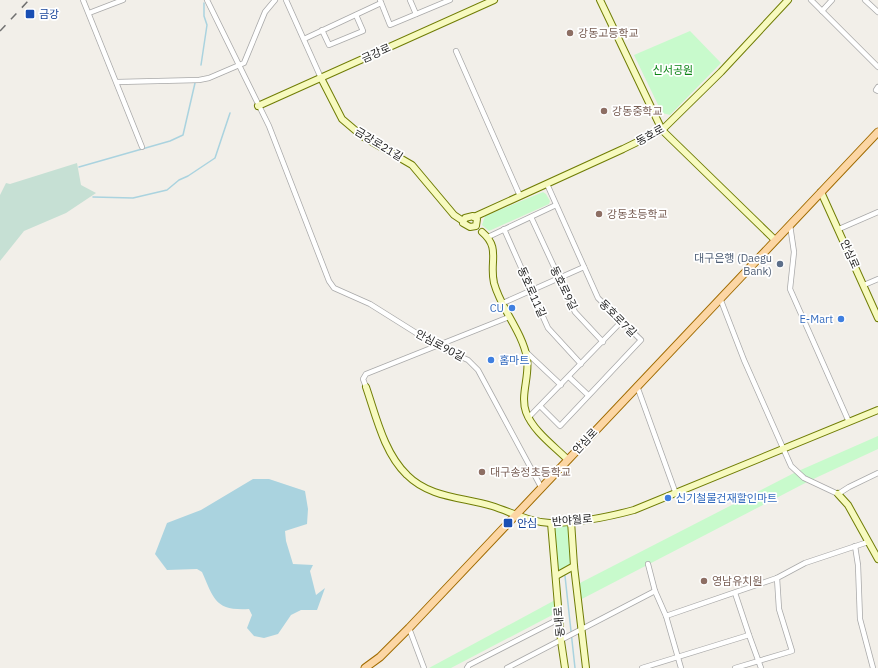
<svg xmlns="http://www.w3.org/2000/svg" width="878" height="668" viewBox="0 0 878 668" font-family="'IBM Plex Sans','Noto Sans KR',sans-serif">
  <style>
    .wetland { fill: #c6e0d4 }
    .park { fill: #c8facc }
    .water { fill: #aad3df }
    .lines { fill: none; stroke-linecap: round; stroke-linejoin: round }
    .stream { stroke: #aad3df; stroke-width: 1.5 }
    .street-casing { stroke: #a9a9a9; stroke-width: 6 }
    .secondary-casing { stroke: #707d05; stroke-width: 8 }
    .primary-casing { stroke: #a06b00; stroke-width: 9 }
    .street { stroke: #fff; stroke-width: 4.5 }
    .secondary { stroke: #f7fabf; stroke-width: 6 }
    .primary { stroke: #fcd6a4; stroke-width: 7 }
    .rail { stroke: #707070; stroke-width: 1.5; stroke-dasharray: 8 8; stroke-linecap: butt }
    .transit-dot { fill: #1a4fb4; stroke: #fff; stroke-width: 1.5 }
    .education-dot { fill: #8d6e63; stroke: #fff; stroke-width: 1.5 }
    .service-dot { fill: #5c6f8a; stroke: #fff; stroke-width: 1.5 }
    .shop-dot { fill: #3f7fe0; stroke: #fff; stroke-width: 1.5 }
    .labels { text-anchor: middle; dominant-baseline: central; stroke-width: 3.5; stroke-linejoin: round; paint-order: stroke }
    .transit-label { font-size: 11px; fill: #164399; stroke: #fff; text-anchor: start }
    .education-label { font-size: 11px; fill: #785e54; stroke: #fff; text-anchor: start }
    .street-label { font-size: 11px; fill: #222; stroke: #fff }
    .park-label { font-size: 11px; fill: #0c8416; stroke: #fff }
    .service-label { font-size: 11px; fill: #4e5e75; stroke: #fff; text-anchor: end }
    .shop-label { font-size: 11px; fill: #366cbe; stroke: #fff; text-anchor: end }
  </style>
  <rect width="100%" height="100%" fill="#f2efe9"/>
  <path class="wetland" d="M77,163L81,185L96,193L66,213L24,231L0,261V195L6,183L10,184Z"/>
  <g class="park">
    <path d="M690,31L721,63L670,115L662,113L634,55Z"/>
    <path d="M543,192L546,194L550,201L549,204L489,231L482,225L485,216Z"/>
    <path d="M878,436V449L809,481L578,601L576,585L796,472Z"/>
    <path d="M571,521L574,566L556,576L551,523Z"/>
    <path d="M557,599L558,612L451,668H429Z"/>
  </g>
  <path class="water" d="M253,479H269L305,491L308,509L307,524L285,531L286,541L293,564L313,565L310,571L316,595L325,588L317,610H301L291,615L278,634L264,638L254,636L247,628L252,615L249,609C215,611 214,599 202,572L197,569L167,570L155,554L167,523L201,510Z"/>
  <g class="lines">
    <g class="stream">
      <path d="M201,65L207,25L204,16V3"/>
      <path d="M79,167L170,141L183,135L195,83"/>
      <path d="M93,197L133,198L167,190L179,180L188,176L215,158L230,113"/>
      <path d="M565,576L575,668"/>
    </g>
    <g class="street-casing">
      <g id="street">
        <path d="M83,0L142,147"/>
        <path d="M207,0L269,126L329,281L334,288L370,304L437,346L468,360L478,370L541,487"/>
        <path d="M286,0L321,78"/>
        <path d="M380,0L390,25L450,0"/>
        <path d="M410,0L416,14"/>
        <path d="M811,0L878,67"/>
        <path d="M865,0L878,12"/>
        <path d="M822,11L832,0"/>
        <path d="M89,13L123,0"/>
        <path d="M322,30L329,45L363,31L356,15"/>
        <path d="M304,39L381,3"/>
        <path d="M456,51L520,196"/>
        <path d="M117,82L199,80L209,78L244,63L265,12L275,0"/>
        <path d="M878,87L876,90L878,91"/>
        <path d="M531,217L575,312L603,342"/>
        <path d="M790,225L794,252L790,289L849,422"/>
        <path d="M504,229L548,328L581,364"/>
        <path d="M839,229L878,212"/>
        <path d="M488,237L556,205"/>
        <path d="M864,285L878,279"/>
        <path d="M720,298L744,360L791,466L804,478L838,494L849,487L878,473"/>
        <path d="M503,303L584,267"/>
        <path d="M526,352L561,385"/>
        <path d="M569,377L588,395"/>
        <path d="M637,386L676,494"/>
        <path d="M366,387L363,379L366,374L509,317"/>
        <path d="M541,407L560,426L641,340L598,298L547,184"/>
        <path d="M528,418L621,322"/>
        <path d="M855,546L858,565L860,619L873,668"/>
        <path d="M648,564L655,591L666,616L777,578"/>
        <path d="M666,616L681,668"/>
        <path d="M409,628L424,668"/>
        <path d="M749,635L761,668"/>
        <path d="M467,668L469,665L559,619"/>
        <path d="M507,668L655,591"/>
        <path d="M642,668L749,635L735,593"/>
        <path d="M735,668L792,651L779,609L777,578L805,563L868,542"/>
      </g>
    </g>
    <g class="secondary-casing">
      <g id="secondary">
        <path d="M600,0L662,130L775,240"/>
        <path d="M321,78L342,119L362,136L412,165L454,215L463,221"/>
        <path d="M258,106L494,0"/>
        <path d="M821,192L878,318"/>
        <path d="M473,216L477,219L476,226L470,227L463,223L465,218Z"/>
        <path d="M474,217L623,149L662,130L721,72L788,0"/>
        <path d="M482,232C501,248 489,262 494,283C501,309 522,331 527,358C530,376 520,395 526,412C533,431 554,446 568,460"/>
        <path d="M366,387C376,416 384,453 407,475C430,498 462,497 492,506C511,512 529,522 550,523C577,523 608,517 634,510L878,410"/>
        <path d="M838,494L848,505L878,559"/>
        <path d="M571,521L574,566L586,668"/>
        <path d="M551,523L561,641L565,668"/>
        <path d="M556,576L574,566"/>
      </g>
    </g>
    <g class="primary-casing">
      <path id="primary" d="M365,668L380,657L409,628L878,132"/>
    </g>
    <use href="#street" class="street"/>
    <use href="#secondary" class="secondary"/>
    <use href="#primary" class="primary"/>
    <path class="rail" d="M0,31L29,0"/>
  </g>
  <g class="transit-dot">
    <rect x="25" y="9" width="10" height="10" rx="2"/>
    <rect x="503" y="518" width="10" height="10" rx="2"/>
  </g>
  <g class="education-dot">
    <circle cx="570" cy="33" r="4"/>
    <circle cx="604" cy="111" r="4"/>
    <circle cx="599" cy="214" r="4"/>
    <circle cx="482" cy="472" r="4"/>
    <circle cx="704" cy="581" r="4"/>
  </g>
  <circle class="service-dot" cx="780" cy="264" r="4"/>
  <g class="shop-dot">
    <circle cx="512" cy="308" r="4"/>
    <circle cx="841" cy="319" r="4"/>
    <circle cx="491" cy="360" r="4"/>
    <circle cx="668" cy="498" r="4"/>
  </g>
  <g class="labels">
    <g class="transit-label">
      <text x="39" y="14">금강</text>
      <text x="517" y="523">안심</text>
    </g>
    <g class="education-label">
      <text x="578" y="33">강동고등학교</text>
      <text x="612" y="111">강동중학교</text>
      <text x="607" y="214">강동초등학교</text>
      <text x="490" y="472">대구송정초등학교</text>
      <text x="712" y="581">영남유치원</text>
    </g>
    <g class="street-label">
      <text transform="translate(376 53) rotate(-24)">금강로</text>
      <text transform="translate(650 135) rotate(-29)">동호로</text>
      <text transform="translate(379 144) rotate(31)">금강로21길</text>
      <text transform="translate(850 254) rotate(66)">안심로</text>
      <text transform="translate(564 288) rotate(64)">동호로9길</text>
      <text transform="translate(532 292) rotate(66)">동호로11길</text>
      <text transform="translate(618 318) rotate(45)">동호로7길</text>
      <text transform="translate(440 345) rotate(28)">안심로90길</text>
      <text transform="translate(585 441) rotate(-47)">안심로</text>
      <text transform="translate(572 520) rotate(-5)">반야월로</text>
      <text transform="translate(559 622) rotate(-95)">동내로</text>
    </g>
    <g class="park-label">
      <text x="673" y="70">신서공원</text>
    </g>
    <g class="service-label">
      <text x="772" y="258">대구은행 (Daegu<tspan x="772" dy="13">Bank)</tspan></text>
    </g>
    <g class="shop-label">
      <text x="504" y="308">CU</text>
      <text x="833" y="319">E-Mart</text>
      <text x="499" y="360" text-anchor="start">홈마트</text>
      <text x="676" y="498" text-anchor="start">신기철물건재할인마트</text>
    </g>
  </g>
</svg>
